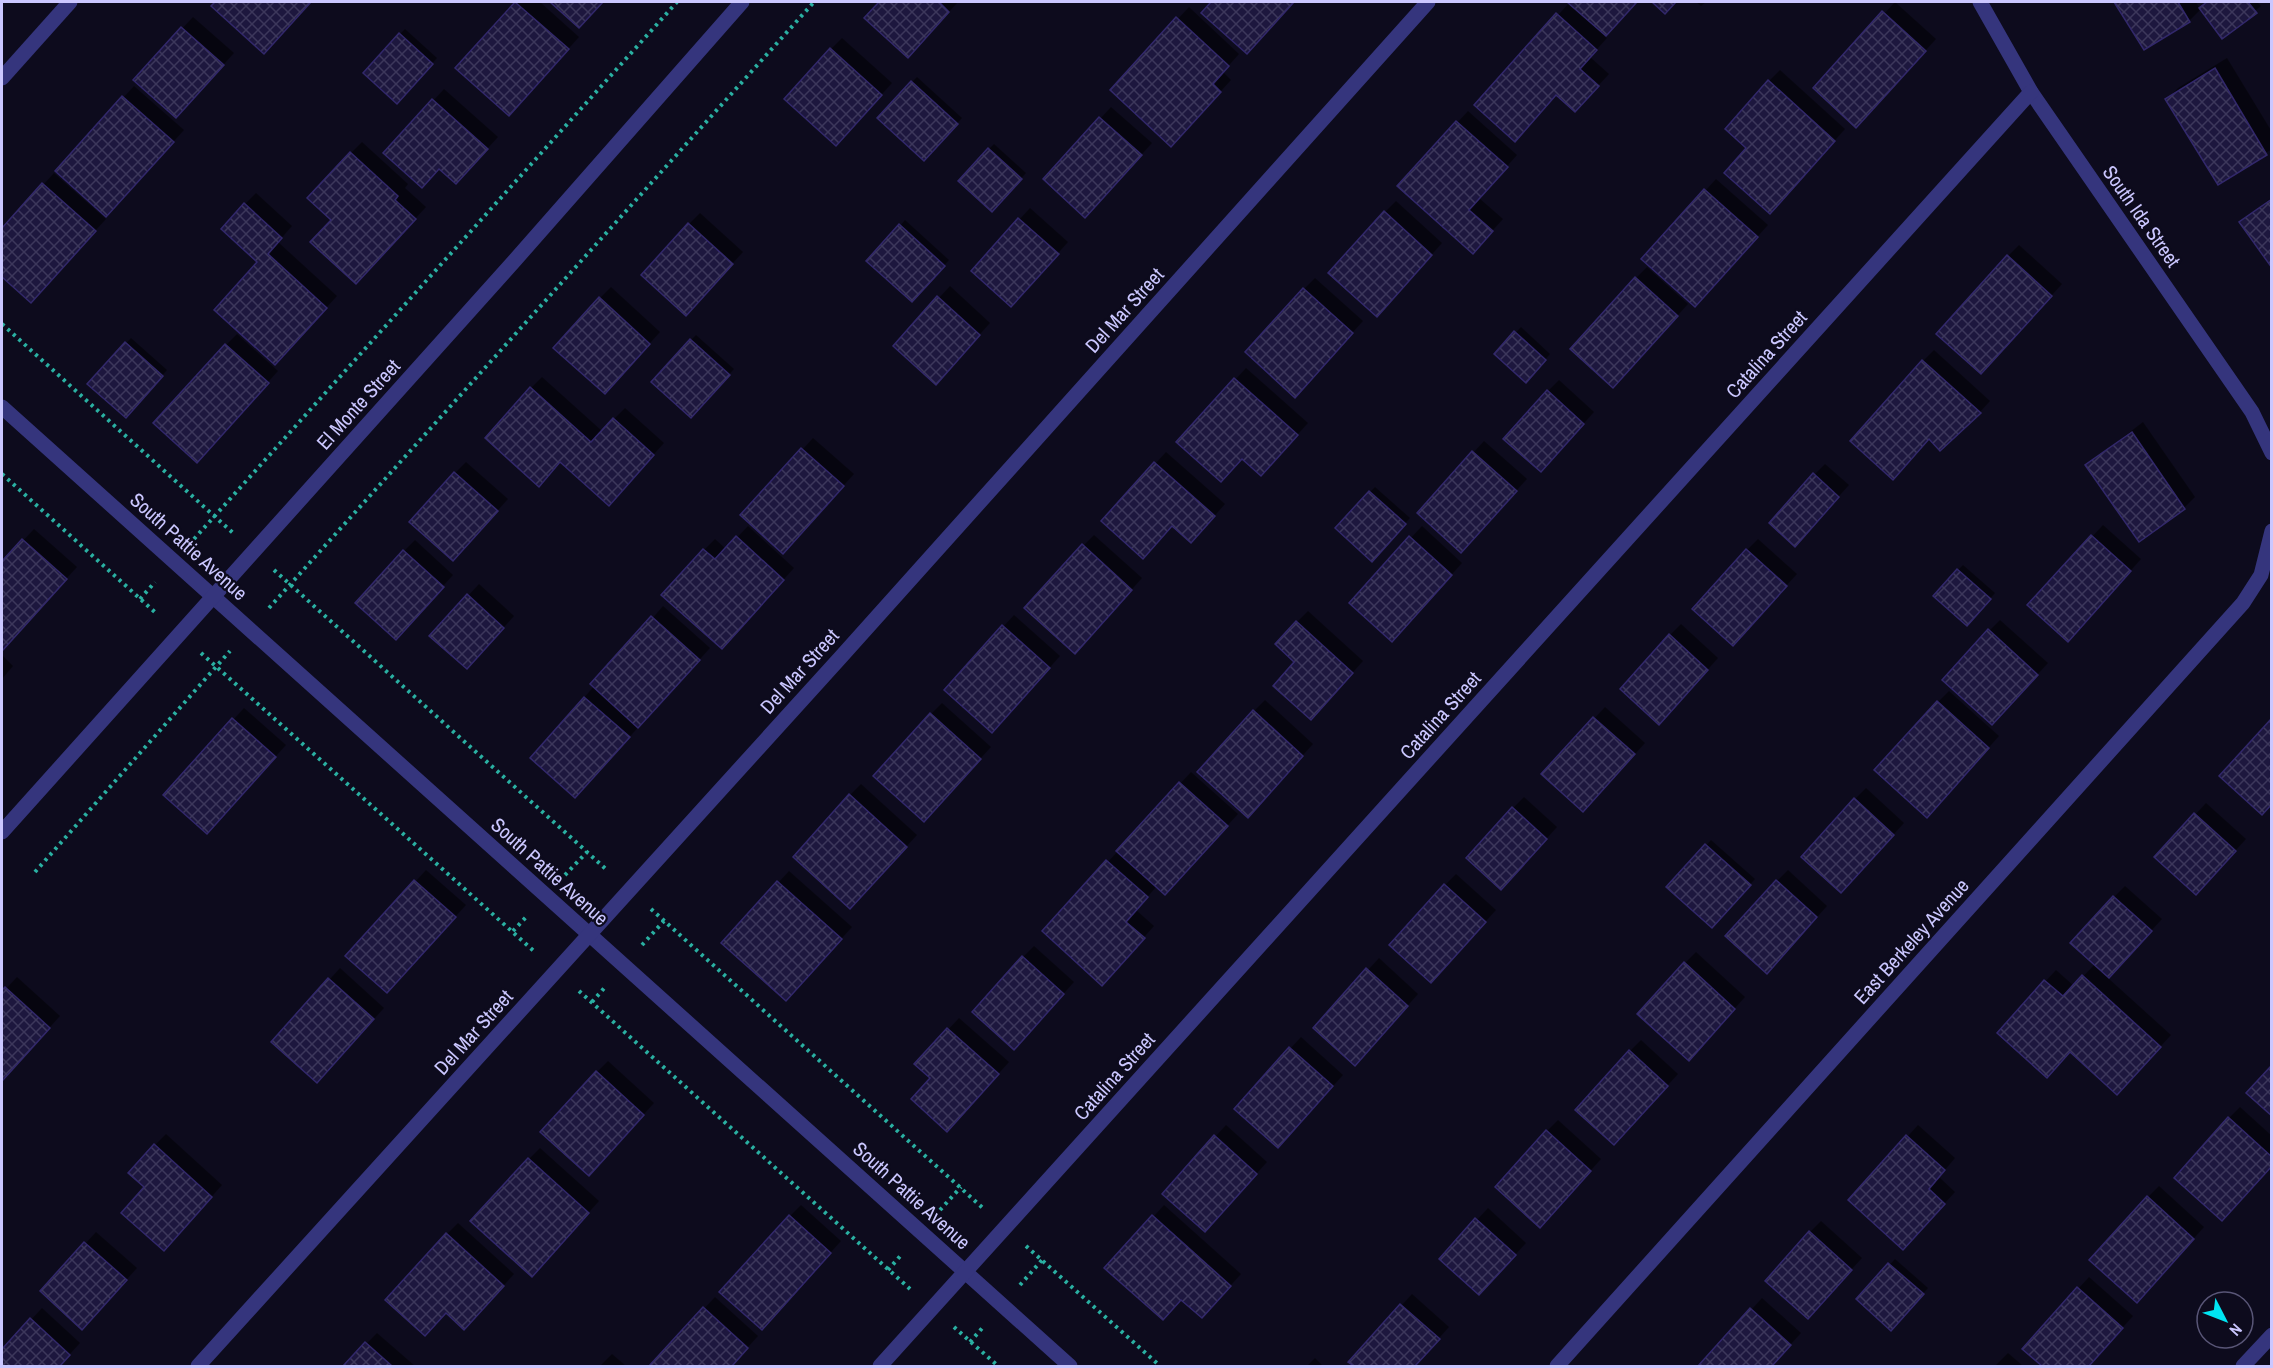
<svg xmlns="http://www.w3.org/2000/svg" width="2273" height="1368" viewBox="0 0 2273 1368" font-family="'Archivo Narrow',sans-serif">
  <style>
    .shadow { fill: #0007 }
    .building { fill: url(#building-cross-hatch); stroke: #32286b; stroke-width: 1.5 }
    .lines { fill: none; stroke-linecap: round; stroke-linejoin: round }
    .path { stroke: #2ab0a2; stroke-width: 4; stroke-dasharray: 3 4.5; stroke-linecap: butt }
    .minor { stroke: #35357d; stroke-width: 15 }
    .labels { text-anchor: middle; dominant-baseline: central; stroke-width: 4.5; stroke-linejoin: round; paint-order: stroke }
    .street-label { font-size: 20px; fill: #cbc7ff; stroke: #0d0b1d }
  </style>
  <defs>
    <pattern id="building-cross-hatch" width="8" height="8" patternUnits="userSpaceOnUse" patternTransform="scale(1.5)"><rect width="8" height="8" fill="#1d173e"/><path d="M0 0l8 8M0 8l8-8" fill="none" stroke="#3c375b"/></pattern>
  </defs>
  <rect width="100%" height="100%" fill="#0d0b1d"/>
  <g class="shadow">
    <path d="M217,2H310L275,41L213,6Z"/>
    <path d="M517,2H540L579,37L520,103L457,68Z"/>
    <path d="M552,2H602L579,26Z"/>
    <path d="M881,2H958L919,45L866,18Z"/>
    <path d="M1213,2H1294L1258,41L1203,13Z"/>
    <path d="M1570,2H1636L1604,36L1607,38L1590,57L1609,74L1586,99L1557,94L1476,105Z"/>
    <path d="M1696,2H1706L1701,6Z"/>
    <path d="M1895,2L1936,39L1867,115L1815,88Z"/>
    <path d="M2116,2H2196L2200,9L2209,2H2257L2261,6L2222,37L2201,9L2189,21L2144,48Z"/>
    <path d="M1189,7L1239,54L1223,72L1231,80L1182,134L1112,90Z"/>
    <path d="M193,17L234,53L187,105L135,79Z"/>
    <path d="M405,29L437,58L402,97L400,34Z"/>
    <path d="M842,38L892,83L847,133L831,49Z"/>
    <path d="M2227,58L2272,132V149L2218,183L2167,99L2178,88Z"/>
    <path d="M1780,70L1845,129L1781,201L1748,148L1769,81Z"/>
    <path d="M917,77L962,118L929,154L912,82Z"/>
    <path d="M134,86L184,130L117,204L57,170Z"/>
    <path d="M444,89L498,137L467,171L440,168L433,175L385,153Z"/>
    <path d="M1111,107L1152,143L1096,205L1045,179Z"/>
    <path d="M1468,111L1517,155L1479,198L1503,219L1484,240L1399,186Z"/>
    <path d="M362,142L408,184L405,188L426,207L367,271L333,220L351,153Z"/>
    <path d="M994,144L1026,173L997,205L989,149Z"/>
    <path d="M54,173L106,219L31,301L2,275V230Z"/>
    <path d="M1716,179L1768,225L1706,294L1643,259Z"/>
    <path d="M256,193L292,226L278,242L337,296L286,352L245,204Z"/>
    <path d="M2272,197V266L2241,222Z"/>
    <path d="M1396,201L1442,243L1388,304L1385,212Z"/>
    <path d="M1030,208L1068,242L1022,294L973,270Z"/>
    <path d="M700,213L743,252L697,302L689,224Z"/>
    <path d="M905,220L949,260L918,295L900,226Z"/>
    <path d="M2019,245L2062,284L1992,361L2008,256Z"/>
    <path d="M1647,267L1688,304L1624,375L1636,278Z"/>
    <path d="M1315,278L1363,321L1306,384L1304,289Z"/>
    <path d="M950,286L990,323L946,372L895,346Z"/>
    <path d="M611,287L660,332L616,381L600,298Z"/>
    <path d="M1521,327L1550,354L1531,376L1496,354Z"/>
    <path d="M237,334L278,371L208,449L226,345Z"/>
    <path d="M696,335L734,369L696,411L691,340Z"/>
    <path d="M131,338L167,370L131,411L89,384Z"/>
    <path d="M1934,350L1990,401L1980,412L1923,361Z"/>
    <path d="M1246,368L1308,423L1272,463L1178,442Z"/>
    <path d="M542,377L602,431L625,408L664,443L620,492L531,388Z"/>
    <path d="M1559,380L1594,412L1552,459L1548,391Z"/>
    <path d="M2143,422L2195,497L2184,508L2087,465Z"/>
    <path d="M813,438L854,474L794,540L743,515Z"/>
    <path d="M1484,441L1527,479L1472,540L1419,512Z"/>
    <path d="M1166,452L1225,504L1202,530L1173,525L1103,521Z"/>
    <path d="M466,462L508,499L464,548L455,473Z"/>
    <path d="M1825,464L1849,485L1805,534L1814,475Z"/>
    <path d="M1375,487L1410,518L1377,555L1370,492Z"/>
    <path d="M2103,525L2141,559L2079,629L2029,605Z"/>
    <path d="M748,526L794,568L733,636L704,550L715,539L726,549Z"/>
    <path d="M1422,526L1462,563L1403,629L1351,603Z"/>
    <path d="M34,529L77,567L2,649V563Z"/>
    <path d="M1094,535L1142,578L1086,641L1083,546Z"/>
    <path d="M1758,539L1797,574L1744,632L1747,550Z"/>
    <path d="M415,540L453,575L407,626L404,551Z"/>
    <path d="M1963,565L1995,593L1972,619L1958,570Z"/>
    <path d="M479,584L514,616L478,656L431,636Z"/>
    <path d="M663,606L710,648L586,785L533,757Z"/>
    <path d="M1308,611L1363,661L1322,707L1297,662V622Z"/>
    <path d="M1014,615L1060,656L1003,720L946,689Z"/>
    <path d="M2000,620L2048,663L2003,712L1989,631Z"/>
    <path d="M1681,624L1718,658L1670,712V635Z"/>
    <path d="M2,655L13,666L2,679Z"/>
    <path d="M1949,691L1999,736L1938,805V702Z"/>
    <path d="M1265,700L1313,744L1259,804L1254,711Z"/>
    <path d="M942,703L991,747L935,808L931,714Z"/>
    <path d="M1605,707L1645,743L1594,799L1543,774Z"/>
    <path d="M244,708L286,745L218,821L165,795Z"/>
    <path d="M1191,772L1238,814L1176,882L1157,886L1136,910L1154,926L1113,972L1044,931Z"/>
    <path d="M861,784L917,835L861,896L850,795Z"/>
    <path d="M1866,788L1904,823L1852,880L1855,799Z"/>
    <path d="M1524,797L1557,827L1512,877L1513,808Z"/>
    <path d="M2206,803L2246,839L2207,882L2156,857Z"/>
    <path d="M1711,840L1755,879L1717,921L1668,887Z"/>
    <path d="M426,870L466,905L398,980L348,956Z"/>
    <path d="M1788,870L1827,906L1778,961L1777,881Z"/>
    <path d="M789,871L852,927L797,988L723,943Z"/>
    <path d="M1456,874L1496,910L1442,970L1445,885Z"/>
    <path d="M2125,886L2162,919L2108,978L2171,1035L2128,1082L2070,1051L1999,1032L2056,970L2074,986L2095,964L2114,897Z"/>
    <path d="M1034,946L1074,982L1025,1037L1023,957Z"/>
    <path d="M1696,952L1745,997L1700,1047L1685,963Z"/>
    <path d="M1379,958L1418,994L1366,1053L1315,1028Z"/>
    <path d="M340,968L384,1008L328,1070L273,1042Z"/>
    <path d="M17,977L60,1016L2,1080V993Z"/>
    <path d="M959,1018L1009,1062L958,1119L932,1078L916,1064Z"/>
    <path d="M1301,1037L1343,1075L1289,1135L1236,1108Z"/>
    <path d="M1641,1040L1678,1074L1625,1132L1630,1051Z"/>
    <path d="M608,1061L654,1103L600,1163L597,1072Z"/>
    <path d="M2240,1107L2272,1136V1165L2229,1118Z"/>
    <path d="M1558,1120L1601,1159L1551,1215L1547,1131Z"/>
    <path d="M1226,1125L1267,1162L1216,1219L1164,1193Z"/>
    <path d="M1918,1125L1955,1158L1939,1177L1955,1192L1914,1237L1850,1200Z"/>
    <path d="M166,1134L222,1185L175,1238L146,1187L155,1145Z"/>
    <path d="M540,1148L599,1201L543,1264L529,1159Z"/>
    <path d="M2159,1186L2204,1227L2148,1290V1197Z"/>
    <path d="M801,1205L841,1241L773,1317L790,1216Z"/>
    <path d="M1164,1205L1241,1274L1213,1305L1182,1298L1107,1268Z"/>
    <path d="M1488,1208L1526,1243L1490,1282L1441,1259Z"/>
    <path d="M1821,1221L1862,1258L1818,1306L1810,1232Z"/>
    <path d="M458,1223L514,1274L475,1317L447,1234Z"/>
    <path d="M96,1232L137,1268L93,1317L42,1291Z"/>
    <path d="M1895,1259L1928,1288L1896,1324L1858,1299Z"/>
    <path d="M2089,1277L2133,1316L2088,1366H2044L2024,1348Z"/>
    <path d="M1412,1294L1449,1327L1414,1366H1356L1351,1361Z"/>
    <path d="M715,1297L758,1336L731,1366H651Z"/>
    <path d="M1762,1298L1801,1333L1771,1366H1700Z"/>
    <path d="M42,1308L80,1343L59,1366H2V1351Z"/>
    <path d="M377,1333L415,1366H345Z"/>
    <path d="M2008,1353L2023,1366H1995Z"/>
    <path d="M612,1354L626,1366H600Z"/>
    <path d="M1315,1358L1323,1366H1307Z"/>
  </g>
  <g class="building">
    <path d="M215,2H311L264,54L211,6Z"/>
    <path d="M515,2L569,49L509,116L455,68Z"/>
    <path d="M550,2H603L579,28Z"/>
    <path d="M879,2H939L949,12L908,58L864,18Z"/>
    <path d="M1211,2H1294L1247,54L1201,13Z"/>
    <path d="M1567,2H1637L1606,36Z"/>
    <path d="M1652,2H1676L1665,14Z"/>
    <path d="M2114,2H2178L2190,22L2144,50Z"/>
    <path d="M2207,2H2248L2257,13L2222,39L2199,8Z"/>
    <path d="M1882,11L1926,51L1856,128L1813,88Z"/>
    <path d="M1556,13L1597,50L1580,69L1599,86L1575,112L1556,95L1515,142L1474,105Z"/>
    <path d="M1176,17L1229,66L1213,84L1221,92L1171,147L1110,90Z"/>
    <path d="M181,27L224,65L176,118L133,80Z"/>
    <path d="M399,33L433,64L397,104L363,73Z"/>
    <path d="M830,48L882,95L836,146L784,99Z"/>
    <path d="M2215,68L2267,155L2218,185L2165,99Z"/>
    <path d="M1768,80L1835,141L1770,214L1724,173L1746,148L1725,129Z"/>
    <path d="M911,81L958,124L924,161L877,118Z"/>
    <path d="M122,96L174,142L106,217L55,171Z"/>
    <path d="M432,99L488,149L456,184L439,169L422,188L383,153Z"/>
    <path d="M1099,117L1142,155L1085,218L1043,179Z"/>
    <path d="M1456,121L1508,167L1469,210L1493,231L1473,254L1397,186Z"/>
    <path d="M988,148L1022,179L992,212L958,181Z"/>
    <path d="M350,152L398,196L395,200L416,219L356,284L310,242L331,220L307,198Z"/>
    <path d="M42,183L96,231L31,303L2,277V228Z"/>
    <path d="M1704,189L1758,237L1695,307L1641,259Z"/>
    <path d="M2272,199V268L2239,222Z"/>
    <path d="M244,203L282,238L268,254L327,308L275,365L214,310L257,262L221,229Z"/>
    <path d="M1384,211L1432,255L1377,317L1328,273Z"/>
    <path d="M1018,218L1059,254L1011,307L971,271Z"/>
    <path d="M688,223L733,264L686,316L641,275Z"/>
    <path d="M899,224L945,266L912,302L866,261Z"/>
    <path d="M2007,255L2052,296L1981,374L1936,334Z"/>
    <path d="M1635,277L1678,316L1613,388L1570,349Z"/>
    <path d="M1303,288L1353,333L1295,398L1245,352Z"/>
    <path d="M937,296L980,335L936,385L893,346Z"/>
    <path d="M599,297L650,344L605,394L553,348Z"/>
    <path d="M1514,331L1546,360L1526,383L1494,354Z"/>
    <path d="M690,339L730,375L691,418L651,382Z"/>
    <path d="M125,342L163,376L126,418L87,384Z"/>
    <path d="M225,344L269,383L197,463L153,423Z"/>
    <path d="M1922,360L1981,413L1940,451L1929,439L1893,480L1850,441Z"/>
    <path d="M1234,378L1298,435L1261,476L1242,459L1221,482L1176,442Z"/>
    <path d="M530,387L591,442L613,418L654,455L609,506L560,462L539,487L485,438Z"/>
    <path d="M1547,390L1584,424L1541,472L1503,439Z"/>
    <path d="M2132,432L2185,509L2139,542L2085,465Z"/>
    <path d="M801,448L844,486L783,554L740,515Z"/>
    <path d="M1472,451L1517,491L1461,553L1417,513Z"/>
    <path d="M1154,462L1215,516L1191,543L1172,526L1143,559L1101,521Z"/>
    <path d="M454,472L498,511L453,561L409,522Z"/>
    <path d="M1813,473L1839,497L1795,547L1769,523Z"/>
    <path d="M1369,491L1406,524L1372,562L1335,528Z"/>
    <path d="M2091,535L2131,571L2068,642L2027,605Z"/>
    <path d="M736,536L784,580L722,649L661,595L703,549L715,559Z"/>
    <path d="M1409,536L1452,575L1392,642L1349,603Z"/>
    <path d="M22,539L67,579L2,651V561Z"/>
    <path d="M1082,544L1132,590L1075,654L1024,608Z"/>
    <path d="M1746,549L1787,586L1733,646L1692,609Z"/>
    <path d="M403,550L444,587L396,640L355,603Z"/>
    <path d="M1957,569L1991,599L1967,626L1933,596Z"/>
    <path d="M467,594L504,628L467,669L429,636Z"/>
    <path d="M651,616L700,660L638,728L590,684Z"/>
    <path d="M1296,621L1353,673L1311,720L1273,686L1294,662L1275,644Z"/>
    <path d="M1002,625L1050,668L992,733L944,690Z"/>
    <path d="M1988,629L2038,675L1992,725L1942,680Z"/>
    <path d="M1669,634L1708,670L1659,725L1620,689Z"/>
    <path d="M584,697L630,737L575,798L530,758Z"/>
    <path d="M1937,701L1989,748L1927,818L1874,770Z"/>
    <path d="M1253,710L1303,756L1248,818L1197,772Z"/>
    <path d="M930,713L981,759L924,822L873,776Z"/>
    <path d="M1593,717L1635,754L1583,812L1541,774Z"/>
    <path d="M232,718L276,757L207,834L163,795Z"/>
    <path d="M2272,718V804L2262,815L2219,776Z"/>
    <path d="M1179,782L1228,826L1165,895L1116,851Z"/>
    <path d="M849,794L907,847L850,909L793,857Z"/>
    <path d="M1854,798L1894,835L1841,893L1801,857Z"/>
    <path d="M1512,807L1547,839L1501,890L1466,858Z"/>
    <path d="M2194,813L2236,851L2196,895L2154,857Z"/>
    <path d="M1705,844L1751,885L1712,928L1666,887Z"/>
    <path d="M1106,860L1148,897L1126,922L1145,938L1102,986L1042,931Z"/>
    <path d="M414,880L456,917L387,993L345,956Z"/>
    <path d="M1776,880L1817,917L1767,974L1725,936Z"/>
    <path d="M777,881L842,939L786,1001L721,943Z"/>
    <path d="M1444,884L1486,922L1431,983L1389,945Z"/>
    <path d="M2113,896L2152,931L2109,978L2070,943Z"/>
    <path d="M1022,956L1064,994L1014,1050L972,1012Z"/>
    <path d="M1684,962L1735,1009L1689,1061L1637,1014Z"/>
    <path d="M1366,968L1408,1006L1355,1066L1313,1028Z"/>
    <path d="M2082,975L2161,1047L2117,1095L2070,1052L2047,1078L1997,1033L2044,980L2063,996Z"/>
    <path d="M328,978L374,1019L317,1083L271,1042Z"/>
    <path d="M5,987L50,1028L2,1081V990Z"/>
    <path d="M947,1028L999,1074L947,1132L911,1099L930,1078L914,1064Z"/>
    <path d="M1289,1047L1333,1086L1278,1148L1234,1109Z"/>
    <path d="M1629,1050L1668,1086L1614,1145L1575,1110Z"/>
    <path d="M2272,1065V1116L2246,1093Z"/>
    <path d="M596,1071L644,1115L589,1176L540,1132Z"/>
    <path d="M2228,1117L2272,1157V1166L2222,1221L2174,1178Z"/>
    <path d="M1546,1130L1591,1171L1540,1228L1495,1187Z"/>
    <path d="M1214,1135L1257,1174L1205,1232L1162,1194Z"/>
    <path d="M1906,1135L1945,1170L1929,1189L1945,1204L1903,1250L1848,1200Z"/>
    <path d="M154,1144L212,1197L164,1251L121,1213L144,1187L128,1173Z"/>
    <path d="M528,1158L589,1213L532,1277L470,1221Z"/>
    <path d="M2147,1196L2194,1239L2137,1303L2089,1260Z"/>
    <path d="M789,1215L831,1253L762,1330L719,1292Z"/>
    <path d="M1152,1215L1231,1286L1202,1318L1181,1300L1163,1320L1104,1268Z"/>
    <path d="M1475,1218L1516,1255L1479,1295L1439,1259Z"/>
    <path d="M1809,1231L1852,1270L1808,1319L1765,1281Z"/>
    <path d="M446,1233L504,1286L464,1330L446,1313L425,1336L385,1300Z"/>
    <path d="M84,1242L127,1280L82,1330L40,1291Z"/>
    <path d="M1888,1263L1924,1294L1891,1331L1856,1299Z"/>
    <path d="M2077,1287L2123,1328L2089,1366H2042L2022,1349Z"/>
    <path d="M1400,1304L1440,1339L1415,1366H1354L1348,1362Z"/>
    <path d="M703,1307L748,1348L732,1366H649Z"/>
    <path d="M1750,1308L1791,1345L1772,1366H1698Z"/>
    <path d="M30,1318L70,1355L60,1366H2V1349Z"/>
    <path d="M365,1342L392,1366H343Z"/>
  </g>
  <g class="lines">
    <g class="path">
      <path d="M2,324L233,533"/>
      <path d="M2,474L157,614"/>
      <path d="M194,539L677,2"/>
      <path d="M274,570L607,870"/>
      <path d="M140,599L155,582"/>
      <path d="M269,608L814,2"/>
      <path d="M201,653L535,952"/>
      <path d="M35,872L230,651"/>
      <path d="M565,875L587,852"/>
      <path d="M651,909L984,1209"/>
      <path d="M513,931L527,916"/>
      <path d="M642,945L664,921"/>
      <path d="M579,991L910,1289"/>
      <path d="M592,1002L606,986"/>
      <path d="M940,1210L961,1187"/>
      <path d="M1026,1246L1160,1366"/>
      <path d="M888,1270L902,1254"/>
      <path d="M1020,1285L1042,1260"/>
      <path d="M954,1327L998,1366"/>
      <path d="M970,1342L984,1326"/>
    </g>
    <g class="minor">
      <path d="M1980,2L2031,92L2252,412L2272,453"/>
      <path d="M2,78L70,2"/>
      <path d="M2,407L1070,1366"/>
      <path d="M2,832L516,259L742,2"/>
      <path d="M198,1366L840,658L1428,2"/>
      <path d="M880,1366L2031,92"/>
      <path d="M1557,1366L2243,603L2261,575L2272,531"/>
      <path d="M2243,1366L2272,1335"/>
    </g>
  </g>
  <g class="labels">
    <g class="street-label">
      <text transform="translate(2142 216) rotate(55)">South Ida Street</text>
      <text transform="translate(1124 310) rotate(-48)">Del Mar Street</text>
      <text transform="translate(1766 354) rotate(-48)">Catalina Street</text>
      <text transform="translate(358 404) rotate(-48)">El Monte Street</text>
      <text transform="translate(189 546) rotate(42)">South Pattie Avenue</text>
      <text transform="translate(799 671) rotate(-48)">Del Mar Street</text>
      <text transform="translate(1440 715) rotate(-48)">Catalina Street</text>
      <text transform="translate(550 871) rotate(42)">South Pattie Avenue</text>
      <text transform="translate(1911 941) rotate(-48)">East Berkeley Avenue</text>
      <text transform="translate(473 1032) rotate(-48)">Del Mar Street</text>
      <text transform="translate(1114 1076) rotate(-48)">Catalina Street</text>
      <text transform="translate(912 1195) rotate(42)">South Pattie Avenue</text>
    </g>
  </g>
  <rect width="2273" height="1368" fill="none" stroke="#cbc7ff" stroke-width="6"/>
  <g transform="translate(2225 1320) rotate(132)"><circle r="28" fill="#0d0b1d" stroke="#595677" stroke-width="1.5"/>
  <path d="M0-4.5L10 22L0 15L-10 22Z" fill="#00e5f2"/>
  <text y="-9" font-size="16" font-weight="bold" text-anchor="middle" fill="#cbc7ff">N</text>
  </g>
</svg>
